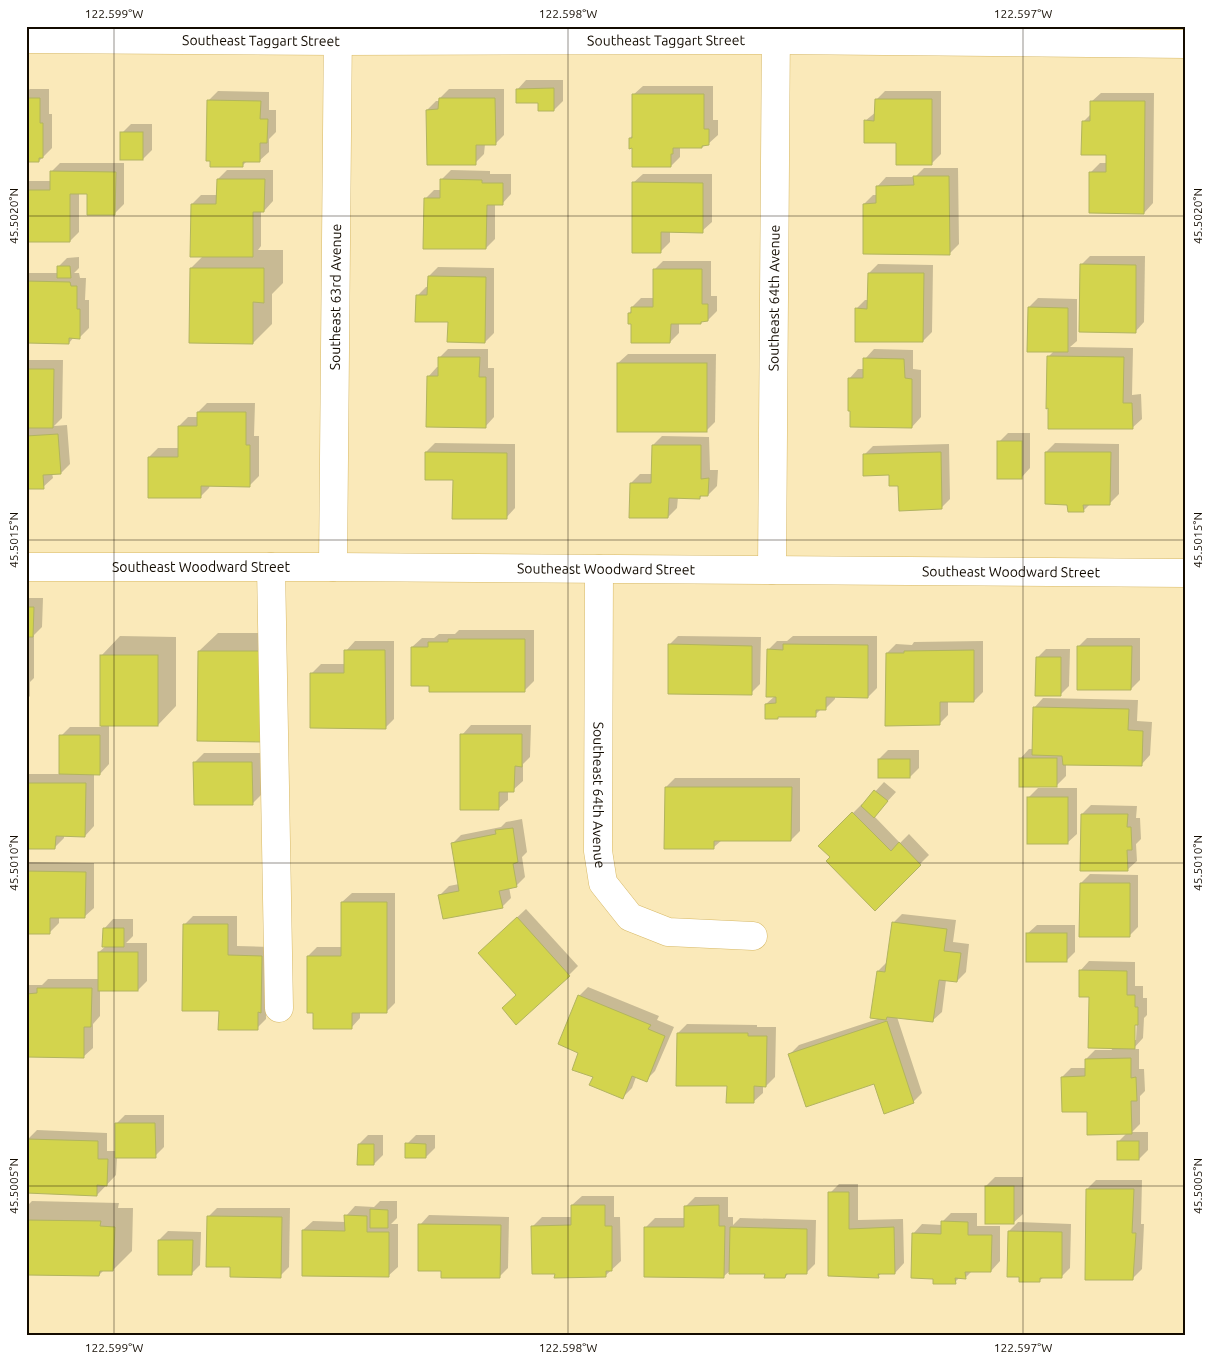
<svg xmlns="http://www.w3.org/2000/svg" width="1212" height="1361" viewBox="0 0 1212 1361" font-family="Ubuntu,sans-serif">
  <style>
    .shadow { fill: #0003; fill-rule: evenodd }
    .building { fill: #d3d44d; stroke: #b2b460 }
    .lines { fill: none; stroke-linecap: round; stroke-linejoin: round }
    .minor-casing { stroke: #d7b967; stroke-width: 29 }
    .minor { stroke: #fff; stroke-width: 28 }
    .ticks { fill: none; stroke: #130b00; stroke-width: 1; stroke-opacity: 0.45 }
    .labels { text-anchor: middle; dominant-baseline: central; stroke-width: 4.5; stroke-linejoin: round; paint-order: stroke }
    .street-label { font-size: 14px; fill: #130b00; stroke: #fff }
    .neatline { fill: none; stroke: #130b00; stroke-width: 2 }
    .ticks-label { font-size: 12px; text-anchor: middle; fill: #130b00 }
  </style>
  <rect width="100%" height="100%" fill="#fae9b9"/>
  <g class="shadow">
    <path d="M526,80H563V101L554,110L517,90Z"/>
    <path d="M643,86H713V120H718V135L708,144L702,147H680V157L671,166L630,138L633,135V95Z"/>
    <path d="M30,89H49V114H52V148L39,161H26V92Z"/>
    <path d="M449,89H504V135L495,144H485L484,154L475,163L427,110L436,101H440V98Z"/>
    <path d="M218,91L269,92V110H276V132L269,139V152L259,161L248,160L242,166L208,101Z"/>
    <path d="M885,91H941V154L932,163L865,121L876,112V100Z"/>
    <path d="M1101,93H1154L1153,203L1144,213L1091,172L1100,163H1107V154L1083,122L1091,114V102Z"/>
    <path d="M131,124H152V150L143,159L122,133Z"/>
    <path d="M60,163H124V204L115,213L88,193H79V232L70,241H26V181H51V172Z"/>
    <path d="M924,168H958L959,244L950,253L864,204L873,195H877V187L886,177H915Z"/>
    <path d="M227,170H273V201L264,211H261V246L258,250H283V283L272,294V324L253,343L191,268L204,255L192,204L201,195H218V179Z"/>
    <path d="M451,170L490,171V174H511V194L502,204H495V239L486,248L425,199L434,190H442V179Z"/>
    <path d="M643,174H712V222L702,231H670V242L661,251L633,183Z"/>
    <path d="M1090,256H1145L1144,322L1135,332L1081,265Z"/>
    <path d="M79,257V268L74,273H79L80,278H86L85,300H89V328L80,337H74L69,343L26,342V273H58V267L67,258Z"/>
    <path d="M663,261H711V296H717V311L708,320H703L701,323H679V333L670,342L632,323L629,313L632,310V307L641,298H654V270Z"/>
    <path d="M878,264L933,265L932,332L923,341L856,309L865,300H868L869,273Z"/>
    <path d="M438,267L494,268V333L485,342L449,321L417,296L426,287H429V276Z"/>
    <path d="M1038,298L1077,299V341L1070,347L1133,348L1132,395L1141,394L1142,419L1132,428L1048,357L1054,351L1029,307Z"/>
    <path d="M448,349H488V368H494V417L485,427L428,377L437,367H439V358Z"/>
    <path d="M874,349L913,350V369L921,370V417L912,427L849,379L858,369H865V359Z"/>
    <path d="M628,354H716L715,422L706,431L618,363Z"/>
    <path d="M26,360H63L62,418L54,426L67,425L70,464L61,473H52L53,478L43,487L26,488Z"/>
    <path d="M207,403H255L254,436H259V476L250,485H210L209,488L200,497L149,457L158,448H179V426L188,417H198V412Z"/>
    <path d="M1008,433H1030V468L1021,478L999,442Z"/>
    <path d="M662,436L709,437L710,470H718L717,486L708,495H702L700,498L678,497L677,508L668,517L631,483L640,474H652L653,445Z"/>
    <path d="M435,443L515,444V508L506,518L454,479L426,452Z"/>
    <path d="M1055,443L1119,444V494L1110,503H1091L1083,511L1069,504L1046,452Z"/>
    <path d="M949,444L950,499L941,508L900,485L891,474L864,455L873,446Z"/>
    <path d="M26,598H43L42,627L34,635V678L30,682V696L26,700Z"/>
    <path d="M459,630H534V681L525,690L430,684L412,647L422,638H434L439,634H455Z"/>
    <path d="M218,633H281V722L199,651Z"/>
    <path d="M120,636L176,637V706L158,725H109V764L100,774H94V826L85,836L64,835V838L55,847H26V774H60L61,736L70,727H101L102,655Z"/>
    <path d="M678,636L761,637L760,684L751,693L669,645Z"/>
    <path d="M793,636H877V688L868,697L835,696V699L826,708H822L815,715H780L777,718L766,704L775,696L768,650L777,641H787Z"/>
    <path d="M1087,638H1140V680L1131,689L1078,647Z"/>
    <path d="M355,641H394V719L385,728L312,673L321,664H346V651Z"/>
    <path d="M983,641V692L974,701H948V715L939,724L887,653L896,644L912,645L914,642Z"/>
    <path d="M1046,649H1070L1069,686L1060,695L1037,658Z"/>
    <path d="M1043,698L1138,700L1137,721L1152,722L1150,755L1141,765L1066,764V776L1057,785L1020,759L1029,749H1034V708Z"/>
    <path d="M471,725H531L530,757L523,764V781L513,790H508V800L498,809L462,735Z"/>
    <path d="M888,750H919V768L910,777L879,759Z"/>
    <path d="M204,753H261V795L252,804L195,762Z"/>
    <path d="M675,778H800V831L791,840H722L714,847L666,787Z"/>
    <path d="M884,782L896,792L874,816L900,843L909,834L929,855L875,909L832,857L820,846L862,804L863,805Z"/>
    <path d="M1038,788H1077V834L1067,843L1029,797Z"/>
    <path d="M1091,805L1137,806L1136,818H1140L1141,839L1136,844L1137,861L1127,870L1082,814Z"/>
    <path d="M522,819L527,852L522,857L525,877L516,886L509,887L511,898L502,907L439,896L449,886L459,884L452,844L461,835L501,827L506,822Z"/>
    <path d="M28,862L94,863V908L84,917H59V923L49,933H26V865Z"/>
    <path d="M1090,874L1138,875V927L1129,936L1081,883Z"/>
    <path d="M352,893H395V1003L386,1012H360V1018L351,1028L314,1012L308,956L317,947H342V902Z"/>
    <path d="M526,909L578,966L569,975L518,994L489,944Z"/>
    <path d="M902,914L956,920L953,942L969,944L966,972L957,981L946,980L942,1012L932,1021L897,1017L922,1093L913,1102L875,1082L790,1054L799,1045L881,1018L878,971L887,962L893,923Z"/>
    <path d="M193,916H237V946L270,947L266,1019L257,1028L220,1010L184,925Z"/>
    <path d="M113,919H133V936L126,943H147V981L138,990H100V1016L93,1024V1048L83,1057L26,1056V985H42L48,979H99V952L106,946L104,929Z"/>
    <path d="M1037,925H1075V952L1066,961L1027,934Z"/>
    <path d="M1089,961L1135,962V986H1143V998H1147V1015L1144,1018L1143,1038L1133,1049H1139V1069H1144L1145,1091L1140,1096V1124L1132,1132H1148V1150L1139,1159L1119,1141L1127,1133L1088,1110L1062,1077L1071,1068H1086V1059L1095,1050H1112L1080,971ZM1134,1019H1137L1136,1040H1134Z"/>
    <path d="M588,987L659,1016L657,1020L674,1027L655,1071L646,1080L636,1077L632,1088L623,1097L594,1077L580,1053L579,996Z"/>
    <path d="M687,1024L757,1025V1027H776L775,1077L766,1086H763V1093L753,1102L728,1085L678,1033Z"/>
    <path d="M125,1115H164V1147L155,1156H117L116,1175L97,1195L26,1192V1139H28L37,1130L107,1133V1151H116V1124Z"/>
    <path d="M368,1135H383V1155L374,1164L359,1144Z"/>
    <path d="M416,1135H435V1148L426,1157L407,1144Z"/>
    <path d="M995,1177H1023V1214L1013,1223L986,1186Z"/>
    <path d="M1096,1180H1142L1141,1224H1144L1142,1269L1133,1278L1087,1189Z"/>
    <path d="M839,1184H858V1220L903,1219L904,1263L895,1273H882L878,1276L830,1275V1193Z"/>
    <path d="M582,1196H614V1217H620L621,1261L605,1276L556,1273L532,1227L542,1217H572V1205Z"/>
    <path d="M695,1197H728V1217H733V1225L740,1218L816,1220L815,1264L806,1273H789L785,1277L766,1273L731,1270L724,1276L646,1227L655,1218H686V1206Z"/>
    <path d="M32,1201L119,1203L118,1208H133L132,1251L113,1270H104L99,1275L26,1274V1207Z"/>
    <path d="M380,1201H397V1218L391,1224H398V1267L388,1276L303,1230L313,1221L346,1222V1216L355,1206L374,1207Z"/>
    <path d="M217,1208H290L289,1267L280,1276L232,1266L208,1217Z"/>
    <path d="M951,1213H977V1226H1000V1261L991,1271H972L965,1278L960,1277L955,1282L913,1234L922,1224L942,1225V1222Z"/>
    <path d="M429,1215L509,1217L508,1268L499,1277L442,1270L420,1225Z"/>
    <path d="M1018,1222L1071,1224L1070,1268L1061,1277H1044L1039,1281L1009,1231Z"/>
    <path d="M168,1231L201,1232L200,1265L191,1274L159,1240Z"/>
  </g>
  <g class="building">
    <path d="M554,88V111H538V103H516V89Z"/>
    <path d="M632,94H704V129H709V145L702,146V148H673V154H671V167H632V148L629,149V138H632Z"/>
    <path d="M26,98H40V123H43V158H39V162H26Z"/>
    <path d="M439,98H495L496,145H476V165H427L426,110L438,109Z"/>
    <path d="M875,99H932V165H896V143H864V120L874,121Z"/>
    <path d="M207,100L261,101L260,119H268L267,143H260V162H243V167H210V161H206Z"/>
    <path d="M1090,101H1145L1144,214L1089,213V172H1106V155H1081L1082,121H1090Z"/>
    <rect x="120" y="132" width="23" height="28"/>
    <path d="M50,171L116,172L115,215H87V194H70V242H26V190H50Z"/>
    <path d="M913,176H949L950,255L863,254V204L876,203V186L914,185Z"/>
    <path d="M217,179H265L264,212H253V257H190L191,204H216Z"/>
    <path d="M440,179L482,180V183H503V205H487L486,249H423L424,198H440Z"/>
    <path d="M632,182L703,183V233L661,232V253H632Z"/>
    <path d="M1080,264L1136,265V333L1079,332Z"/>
    <path d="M57,266H70L71,278H57Z"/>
    <path d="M190,268H264V303L253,302V344L189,343Z"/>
    <path d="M653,269H702V304H708V321L701,322V324H671L670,343H631V324H628V313H631V307H653Z"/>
    <path d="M868,273H924L923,342H855V308L867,309Z"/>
    <path d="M428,276L486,277L485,343L447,342L448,322H415L416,295H427Z"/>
    <path d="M26,281L70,282L71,286H77V309H80V339L69,338V344L26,343Z"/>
    <path d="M1028,307L1068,308V352H1027Z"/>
    <path d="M1047,356L1124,357L1123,403H1132L1133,429H1048V408L1046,409Z"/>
    <path d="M438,357H480L479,377H486V428L426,427L427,376H438Z"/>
    <path d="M863,358L904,359L905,378L912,379V428L850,427V411H848V378H863Z"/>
    <rect x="617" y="363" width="90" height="69"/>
    <path d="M26,369H54L53,428H26Z"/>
    <path d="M197,412H246V445H250V487L201,486V498H148V457H178V426H197Z"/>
    <path d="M58,434L61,474L43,475L44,489H26V436Z"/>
    <rect x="997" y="441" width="25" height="38"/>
    <path d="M652,445H701V479L709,478L708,496H700V499L669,498L668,518H629L630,483H651Z"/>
    <path d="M425,452L507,453V519H452L453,480H425Z"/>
    <path d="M941,452L942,509L899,511L898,486H889V475L863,476V454Z"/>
    <path d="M1045,452H1111L1110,505H1083L1084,512H1068L1067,505L1045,504Z"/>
    <path d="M26,607H34L33,637H26Z"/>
    <path d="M448,639H525V692H429V686H411V647H428V642H448Z"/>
    <path d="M668,644L752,646V695L668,694Z"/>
    <path d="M783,644L868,645V698L826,697V710H816V717H778V719H765V704L776,703V697H766L767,649L783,650Z"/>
    <path d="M1077,646H1132L1131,690H1077Z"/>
    <path d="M344,650H385L386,729L310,728V673H344Z"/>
    <path d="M974,650V702H940V725L885,726L886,653H904V651Z"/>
    <path d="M198,651H263V742L197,741Z"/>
    <rect x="100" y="655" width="58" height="71"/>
    <path d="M1036,657H1061V696H1035Z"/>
    <path d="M1033,707L1129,709L1128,730L1143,731L1142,766L1063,765L1062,756L1032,755Z"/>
    <path d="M460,734H522V767L515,766L514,792H499V810H460Z"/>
    <path d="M59,735H100V775L59,774Z"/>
    <rect x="1019" y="758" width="38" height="29"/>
    <rect x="878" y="759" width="32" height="19"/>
    <path d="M193,762H252L253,805H194Z"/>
    <path d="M26,783H86L85,837L56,836L55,849H26Z"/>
    <path d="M665,787H792L791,841H714V849H664Z"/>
    <path d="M874,790L888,801L874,818L861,806Z"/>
    <rect x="1027" y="797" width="41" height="47"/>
    <path d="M852,812L891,851L899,842L921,865L875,911L826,861L830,857L818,846Z"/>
    <path d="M1081,814H1128L1127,827H1131L1132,850H1127L1128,871H1080Z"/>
    <path d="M513,828L518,862L513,864L517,887L499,891L503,908L443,919L438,895L459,891L451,843L496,834L495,830Z"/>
    <path d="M26,871L86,872L85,918H50V934H26Z"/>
    <path d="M1080,883H1130V937H1079Z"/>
    <path d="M341,902H387V1013H352V1029H313V1013H307V956H341Z"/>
    <path d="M517,917L570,976L516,1025L502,1008L516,995L478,953Z"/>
    <path d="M892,922L947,929L944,951L961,953L957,982L939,980L933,1022L887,1017L886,1020L870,1018L877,971L885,972Z"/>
    <path d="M183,924H228V955L262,956L261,1013L258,1012V1030H218L219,1011H182Z"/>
    <path d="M103,928H124V947H102Z"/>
    <rect x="1026" y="933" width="41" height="29"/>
    <rect x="98" y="952" width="40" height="39"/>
    <path d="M1079,970L1127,971V995H1135V1007H1138V1025H1135V1049L1088,1048L1089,997H1079Z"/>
    <path d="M37,988H92L91,1027H84V1058L26,1057V994L37,993Z"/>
    <path d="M578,995L651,1025L648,1029L665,1036L647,1082L632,1076L623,1099L589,1085L593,1077L572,1070L578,1053L558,1044Z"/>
    <path d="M887,1021L914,1103L884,1114L874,1084L806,1107L788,1054Z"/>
    <path d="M677,1033H748V1036H767L766,1087L754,1086V1103H726L727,1086H676Z"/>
    <path d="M1131,1058V1078L1136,1077L1137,1101H1131L1132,1134L1087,1135V1112H1062L1061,1077L1085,1076V1059Z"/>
    <path d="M115,1123H155L156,1158H115Z"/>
    <path d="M27,1139L98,1141V1159H108L107,1186L97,1185V1196L26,1193Z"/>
    <rect x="1117" y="1141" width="22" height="19"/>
    <path d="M405,1143L426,1144V1158H405Z"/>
    <path d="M358,1144H374V1165H357Z"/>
    <rect x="985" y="1186" width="29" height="38"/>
    <path d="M1086,1189H1134L1132,1233H1136L1133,1280H1085Z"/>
    <path d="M828,1192H849V1229L894,1227L895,1274H878L879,1278L828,1276Z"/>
    <path d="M571,1205H605V1226H612V1271H606V1277L554,1278L555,1274H532L531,1226L571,1225Z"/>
    <path d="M719,1205V1226H725L724,1278L644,1277V1227H684V1206Z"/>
    <path d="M370,1209L388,1210V1228H370Z"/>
    <path d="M344,1215L367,1216V1232H389V1277L302,1276V1230L345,1231Z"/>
    <path d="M207,1216L282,1217L281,1278L230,1277V1267H206Z"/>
    <path d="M26,1220L101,1221L100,1226L115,1227L113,1271H100L99,1276L26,1275Z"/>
    <path d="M941,1221L968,1222V1235H992L991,1272H965L966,1279L955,1278L956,1284H933V1279L911,1278L912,1233L941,1234Z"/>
    <path d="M418,1224L501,1225L500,1278H441V1271H418Z"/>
    <path d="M730,1227L807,1229V1274H786L785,1278H764L765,1274H729Z"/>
    <path d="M1008,1231L1062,1232V1278H1040V1282H1019V1277H1007Z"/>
    <path d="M158,1240H193L192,1275H158Z"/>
  </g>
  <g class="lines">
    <g class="minor-casing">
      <g id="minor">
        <path id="s1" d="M26,39L338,41L776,40L1186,44"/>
        <path id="s2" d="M26,567H333L1186,573"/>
        <path d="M271,567L279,1008"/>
        <path id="s3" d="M333,567L338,26"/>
        <path id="s4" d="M599,569L598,851L603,883L630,917L668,932L753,936"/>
        <path id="s5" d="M772,570L776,26"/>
      </g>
    </g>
    <use href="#minor" class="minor"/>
  </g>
  <path class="ticks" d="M114,26V1335M568,26V1335M1023,26V1335M26,216H1186M26,540H1186M26,863H1186M26,1186H1186"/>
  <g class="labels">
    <g class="street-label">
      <text stroke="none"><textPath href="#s1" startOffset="640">Southeast Taggart Street</textPath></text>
      <text stroke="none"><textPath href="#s1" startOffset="235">Southeast Taggart Street</textPath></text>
      <text stroke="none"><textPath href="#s3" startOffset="270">Southeast 63rd Avenue</textPath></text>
      <text stroke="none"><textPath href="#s5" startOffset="272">Southeast 64th Avenue</textPath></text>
      <text stroke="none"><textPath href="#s2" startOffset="175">Southeast Woodward Street</textPath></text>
      <text stroke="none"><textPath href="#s2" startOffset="580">Southeast Woodward Street</textPath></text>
      <text stroke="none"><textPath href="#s2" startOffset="985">Southeast Woodward Street</textPath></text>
      <text stroke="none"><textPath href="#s4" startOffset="226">Southeast 64th Avenue</textPath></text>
    </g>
  </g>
  <rect width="1212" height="1361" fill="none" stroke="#ffffff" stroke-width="55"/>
  <rect x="28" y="28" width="1156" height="1306" class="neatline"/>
  <g class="ticks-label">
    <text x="114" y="18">122.599°W</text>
    <text x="568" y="18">122.598°W</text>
    <text x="1023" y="18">122.597°W</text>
    <text transform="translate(14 216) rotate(-90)" y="4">45.5020°N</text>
    <text transform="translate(1198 216) rotate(-90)" y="4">45.5020°N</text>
    <text transform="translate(14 540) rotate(-90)" y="4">45.5015°N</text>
    <text transform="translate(1198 540) rotate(-90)" y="4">45.5015°N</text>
    <text transform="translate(14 863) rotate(-90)" y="4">45.5010°N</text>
    <text transform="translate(1198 863) rotate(-90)" y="4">45.5010°N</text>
    <text transform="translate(14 1186) rotate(-90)" y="4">45.5005°N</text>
    <text transform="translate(1198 1186) rotate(-90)" y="4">45.5005°N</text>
    <text x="114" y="1352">122.599°W</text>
    <text x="568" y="1352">122.598°W</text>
    <text x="1023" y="1352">122.597°W</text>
  </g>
</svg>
